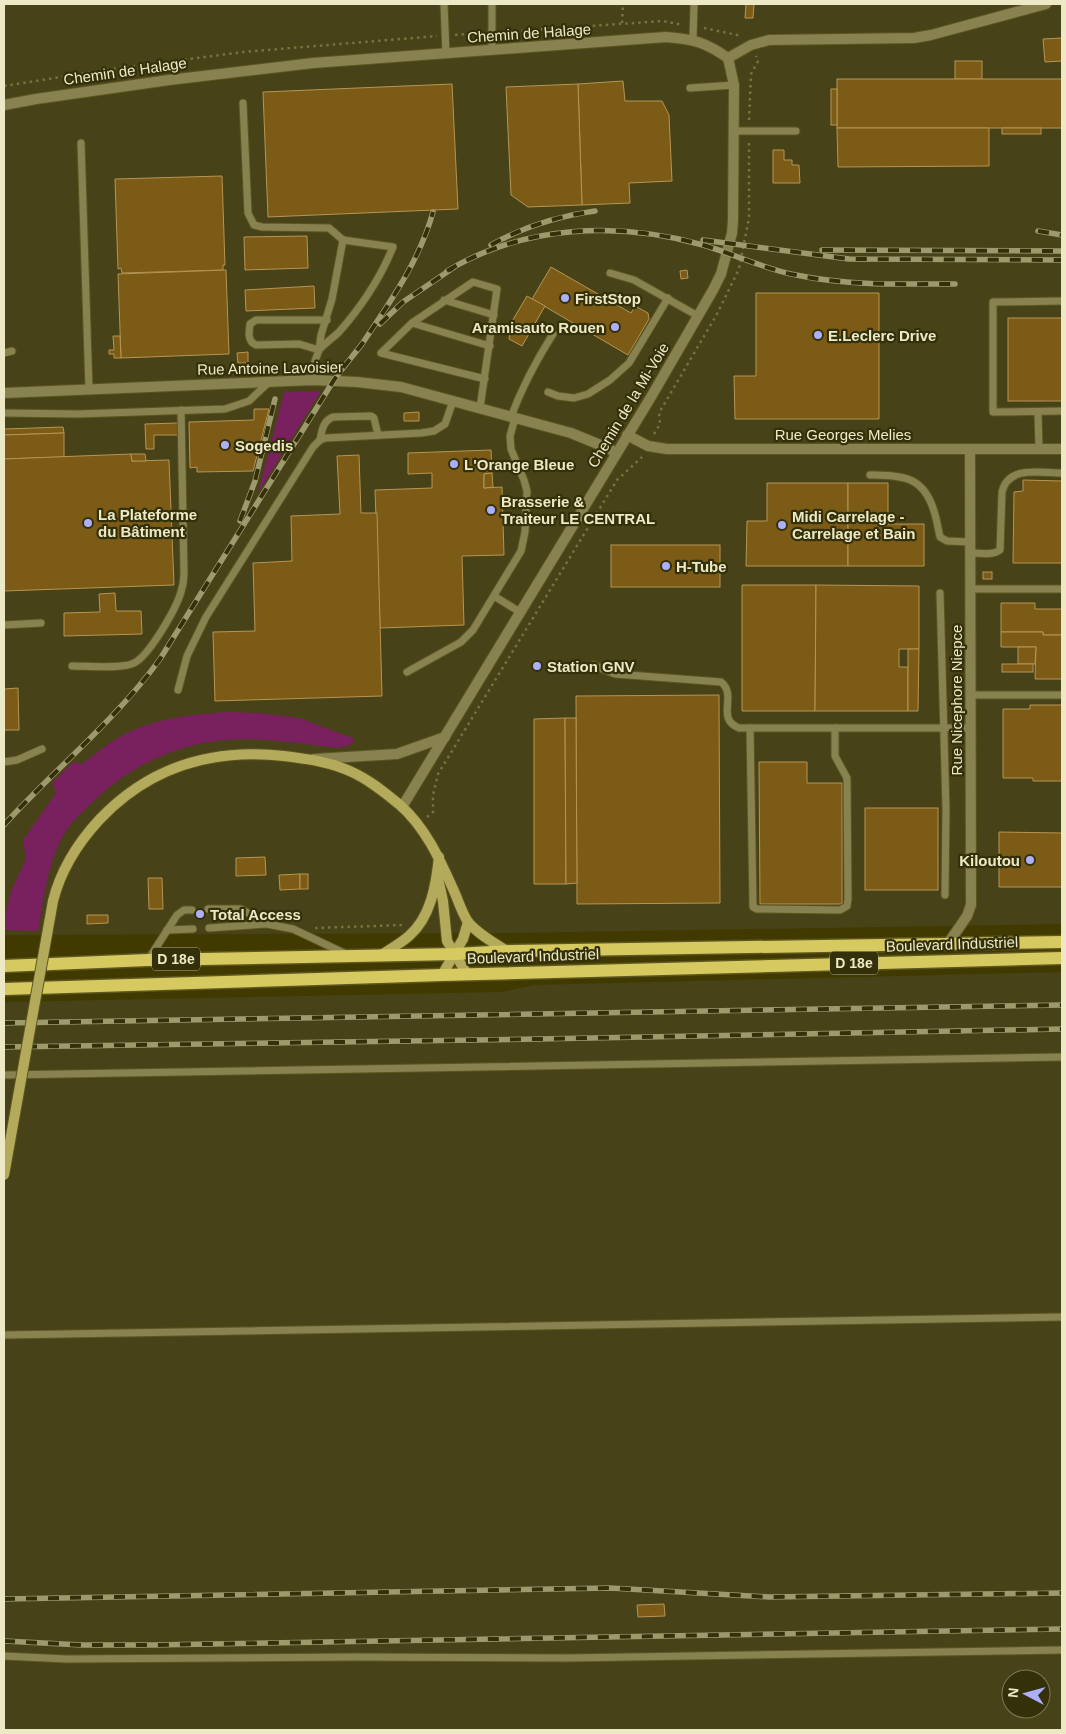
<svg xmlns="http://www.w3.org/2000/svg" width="1066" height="1734" viewBox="0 0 1066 1734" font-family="Arial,sans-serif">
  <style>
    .built { fill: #484218; fill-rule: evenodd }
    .green { fill: #79205e }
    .building { fill: #7b5b16; stroke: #b69554 }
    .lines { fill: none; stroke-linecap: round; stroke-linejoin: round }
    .lane-casing { stroke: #5d5620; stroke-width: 9 }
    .street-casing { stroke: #5d5620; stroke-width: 12 }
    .secondary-casing { stroke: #5d5620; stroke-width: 12 }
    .primary-casing { stroke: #5d5620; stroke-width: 15 }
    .path { stroke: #78723f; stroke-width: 2.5; stroke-dasharray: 2.5 4; stroke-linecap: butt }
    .lane { stroke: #888251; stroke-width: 7 }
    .street { stroke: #888251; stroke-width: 10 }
    .secondary { stroke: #b4aa5b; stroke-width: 10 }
    .primary { stroke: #d6c960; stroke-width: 12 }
    .rail-casing { stroke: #9f9a6d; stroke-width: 5.5 }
    .rail { stroke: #343009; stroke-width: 4; stroke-dasharray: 11; stroke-linecap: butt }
    .secondary-bridge-casing { stroke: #5d5620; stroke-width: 12; stroke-linecap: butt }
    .secondary-bridge { stroke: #b4aa5b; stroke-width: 10 }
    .poi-dot { fill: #adaffb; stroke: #343009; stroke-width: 2 }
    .labels { text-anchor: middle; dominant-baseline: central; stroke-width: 4.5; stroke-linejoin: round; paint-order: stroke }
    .shield { fill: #343009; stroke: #b6b28d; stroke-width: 1 }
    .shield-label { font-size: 14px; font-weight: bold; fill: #ede9c6 }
    .street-label { font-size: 15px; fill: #ede9c6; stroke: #343009 }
    .poi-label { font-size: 15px; font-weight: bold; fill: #ede9c6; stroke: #343009; text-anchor: start }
  </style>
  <rect width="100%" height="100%" fill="#413a00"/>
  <g class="built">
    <path d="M4,4H1062V924L509,933L4,935Z"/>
    <path d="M1062,972V1730H4V1002L502,992L534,985ZM1011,1679H1041V1709H1011Z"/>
  </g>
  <g class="green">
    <path d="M321,391L258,493L284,392Z"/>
    <path d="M226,712L259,713L299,718L355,739L350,745L340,748C303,744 265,737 227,740C180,743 132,765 98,797C86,809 71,821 63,836C47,865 44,899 38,931L4,930L5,915L11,891L26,859L23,840L56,793L52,783L73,762L82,764C94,755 107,744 120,737C153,718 189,715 226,712Z"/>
  </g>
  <g class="building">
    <path d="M746,4H754L753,18H745Z"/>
    <path d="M1062,38V61L1045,62L1043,39Z"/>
    <rect x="955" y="61" width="27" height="18"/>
    <rect x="837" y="79" width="225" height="49"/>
    <path d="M623,81L625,101H662L669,115L672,181L629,183L630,203L582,205L578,84Z"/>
    <path d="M452,84L458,209L268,217L263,92Z"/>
    <path d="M578,84L582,205L528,207L511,195L506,87Z"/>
    <rect x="831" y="89" width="6" height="36"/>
    <path d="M837,128H989V166L838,167Z"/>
    <rect x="1002" y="128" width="39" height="6"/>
    <path d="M773,150H784V160H792V165H799L800,183H773Z"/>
    <path d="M222,176L225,265H223V270L122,273L121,268L118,269L115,179Z"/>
    <path d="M307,236L308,268L245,270L244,237Z"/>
    <path d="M551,267L631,313L635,306L648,313L649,319L628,355L532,299Z"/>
    <path d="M226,270L229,354L121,358L118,274Z"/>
    <path d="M687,270L688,278L681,279L680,271Z"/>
    <path d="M314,286L315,308L246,311L245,290Z"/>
    <path d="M756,293H879V419H735L734,376H756Z"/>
    <path d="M527,296L545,306L522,346L509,339L511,323Z"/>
    <rect x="1008" y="318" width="54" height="83"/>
    <path d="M113,336H120L121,358H114V354H109V350H114Z"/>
    <path d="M248,352V363H238L237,353Z"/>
    <path d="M254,409H269L253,471L197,472V467L190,468L189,422L254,420Z"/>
    <path d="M419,412V421H404V413Z"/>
    <path d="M178,423V435H154V449H146L145,424Z"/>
    <path d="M63,427L64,433L4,435V429Z"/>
    <path d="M64,433V457L4,459V435Z"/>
    <path d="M491,450L492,473L484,474V488L502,487L504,555L462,556L464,625L380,628L375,490L432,488V473L408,474V453Z"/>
    <path d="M131,454L132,461L169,460L174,585L4,591V459Z"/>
    <path d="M131,454H145L146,461H132Z"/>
    <path d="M359,455L361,513H377L382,696L215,701L213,632L255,631L253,563L292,561L291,516L340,514L337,456Z"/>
    <path d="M492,473L493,487L484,488V474Z"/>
    <path d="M1023,480L1062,481V563H1013L1014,492L1023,491Z"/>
    <path d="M767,483H848V566H746L747,521H767Z"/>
    <path d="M848,483H888V524H924V566H848Z"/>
    <rect x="611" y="545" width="109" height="42"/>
    <rect x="983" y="572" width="9" height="7"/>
    <path d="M742,585H816L815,711H742Z"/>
    <path d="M816,585L919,586V649H899V667H908V711H815Z"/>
    <path d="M115,593L116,611H141L142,634L64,636V613L100,612L99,594Z"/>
    <path d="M1001,603H1035V609H1062V635H1043V632H1001Z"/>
    <path d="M1001,632H1043V635H1062V679H1035L1036,647H1001Z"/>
    <path d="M1018,647H1036L1035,664H1018Z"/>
    <path d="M908,649H919L918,711H908Z"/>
    <rect x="1002" y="664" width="31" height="8"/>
    <path d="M18,688L19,730H4V689Z"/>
    <path d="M719,695L720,903L577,904L576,696Z"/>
    <path d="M1030,705H1062V781H1033V778H1003V709H1030Z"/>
    <path d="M565,718L566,884H534V719Z"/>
    <path d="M565,718H576L577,883L566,884Z"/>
    <path d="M759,762H807V783H842V904H760Z"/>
    <rect x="865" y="808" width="73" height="82"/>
    <path d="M999,832L1062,833V887H999Z"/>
    <path d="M265,857L266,875L236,876V858Z"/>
    <path d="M300,874V889L280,890L279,875Z"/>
    <rect x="300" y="874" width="8" height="15"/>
    <path d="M148,878H162L163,909H149Z"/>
    <path d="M87,915H108V923L87,924Z"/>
    <path d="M664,1604L665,1616L638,1617L637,1605Z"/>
  </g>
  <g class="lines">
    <g class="lane-casing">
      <g id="lane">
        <path d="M444,4L446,54"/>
        <path d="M693,39L694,4"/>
        <path d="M492,50V4"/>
        <path d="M690,88L734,85"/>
        <path d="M243,103L248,213L254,225L262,227L329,228L343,240"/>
        <path d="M734,131H796"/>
        <path d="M81,143L89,389"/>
        <path d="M343,240L393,247C380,279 362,306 339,332C333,338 325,343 319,350L321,335L332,299Z"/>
        <path d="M610,273L634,280L698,316"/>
        <path d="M444,300L494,315"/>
        <path d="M1062,301L993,302V412L1062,411"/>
        <path d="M412,323L490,346"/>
        <path d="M4,353L12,351"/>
        <path d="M313,380L315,361L319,350L299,344L256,345C247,341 249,332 250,324L256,320H327"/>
        <path d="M548,392L558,396L574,398L588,394L610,380L629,363L668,298"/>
        <path d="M480,408L497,289L473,282L412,323L381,353L485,379"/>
        <path d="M1038,412L1039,449"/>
        <path d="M4,413L78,414L225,409L249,401L269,382"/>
        <path d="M511,417C522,387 536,361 553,334"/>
        <path d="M320,440C322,430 323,421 333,417L371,416L374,418L378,435"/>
        <path d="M870,475C902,476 923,475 934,511C937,520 938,529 940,537L947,541L971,542"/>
        <path d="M971,553C980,553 992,556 1000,550L1002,492C1008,465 1041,473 1062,473"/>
        <path d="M971,589H1062"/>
        <path d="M940,593L946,809L945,895"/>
        <path d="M494,596L520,612"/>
        <path d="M4,625L41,623"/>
        <path d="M593,665L615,674L721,682C738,695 715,719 739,728H971"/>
        <path d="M72,666C85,666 124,669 134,663C149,656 176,609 181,592C183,586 184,580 184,573L181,410"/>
        <path d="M407,672L461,642L473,630L521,551L525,532L527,491L524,480L511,449L510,436L515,418"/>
        <path d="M178,690L187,656L206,617L313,447L320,440L326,438L421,433L434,431L445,424L453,401"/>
        <path d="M971,695H1062"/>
        <path d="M750,728L753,907L757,909L840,910L847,906L848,899L847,778L835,756V728"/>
        <path d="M4,762L17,760L42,749"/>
        <path d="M208,909H241L267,924L293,929L346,954"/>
        <path d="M209,928L266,924"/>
        <path d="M167,930L193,929"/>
        <path d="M148,960L177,915L184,910H192"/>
        <path d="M4,1075L1062,1057"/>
        <path d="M4,1335L1062,1317"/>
        <path d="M4,1656L66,1659L356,1657L569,1658L1062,1650"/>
      </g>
    </g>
    <g class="street-casing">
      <g id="street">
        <path d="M728,58L751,45L769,40L914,38L931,35L1046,4"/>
        <path d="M4,105L36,99L169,80L313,63L666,37C693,39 705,42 728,58"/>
        <path d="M4,393L313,380L357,382L401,387L571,433L610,449L616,454"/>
        <path d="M627,435L648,446L667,449H1062"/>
        <path d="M314,759L397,754L445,737"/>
        <path d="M402,807L651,397L713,290L721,274L732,233L733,221L734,85L728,58"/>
        <path d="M947,945L967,916L971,905L970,449"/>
      </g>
    </g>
    <g class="secondary-casing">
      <g id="secondary">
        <path d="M438,878L443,901L447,941L467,974"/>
        <path d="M53,901C61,869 77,844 99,820C149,767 213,748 284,756C308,759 332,762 354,773C371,781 385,793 400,805C426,828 440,860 454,891C458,900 462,913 468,922C478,934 494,943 507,951"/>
        <path d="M383,954C392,948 401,943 409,936C431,917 436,885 439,857"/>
        <path d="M442,975L463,939L468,922"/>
      </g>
    </g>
    <g class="primary-casing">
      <g id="primary">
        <path d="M4,966L148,960L455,954L511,951L1062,942"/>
        <path d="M4,989L442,975L1062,958"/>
      </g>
    </g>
    <g class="path">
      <path d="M622,23L623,4"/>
      <path d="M704,28L742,36"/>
      <path d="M502,32L663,21L683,25"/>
      <path d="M455,35L482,33"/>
      <path d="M4,86L105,70L243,52L437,36"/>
      <path d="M749,120L751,74L758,61L756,56"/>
      <path d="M654,434L660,424L659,413L717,314L739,269L749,218V141"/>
      <path d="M427,817L433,812V795L438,774L617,480L642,457"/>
      <path d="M315,928L404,925"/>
    </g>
    <use href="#lane" class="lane"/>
    <use href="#street" class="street"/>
    <use href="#secondary" class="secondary"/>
    <use href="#primary" class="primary"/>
    <g class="rail-casing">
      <g id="rail">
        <path d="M1038,231L1062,235"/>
        <path d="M703,240L849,259L1062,260"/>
        <path d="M491,245C523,227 559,216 595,211"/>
        <path d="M822,250L1062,251"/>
        <path d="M447,271C524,225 618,221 703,245C734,254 764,269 796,275C849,286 902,284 955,284"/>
        <path d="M380,324L403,302L453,268"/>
        <path d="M240,521L255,481L275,399"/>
        <path d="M4,825C54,770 116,720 160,659L334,380C342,368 353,356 362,344C390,302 419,262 433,212"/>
        <path d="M4,1023L1062,1005"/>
        <path d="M4,1047L538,1039L1062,1029"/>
        <path d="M4,1599L610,1588L769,1597L1062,1593"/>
        <path d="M4,1641L82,1645H152L1062,1629"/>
      </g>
    </g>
    <use href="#rail" class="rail"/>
    <g class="secondary-bridge-casing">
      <path id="secondary-bridge" d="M4,1175L53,901"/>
    </g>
    <use href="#secondary-bridge" class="secondary-bridge"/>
  </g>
  <g class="poi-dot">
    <circle cx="565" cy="298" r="5"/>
    <circle cx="615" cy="327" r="5"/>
    <circle cx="818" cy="335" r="5"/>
    <circle cx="225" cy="445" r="5"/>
    <circle cx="454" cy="464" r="5"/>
    <circle cx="491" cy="510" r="5"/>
    <circle cx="88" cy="523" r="5"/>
    <circle cx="782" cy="525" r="5"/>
    <circle cx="666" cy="566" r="5"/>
    <circle cx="537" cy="666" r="5"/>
    <circle cx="1030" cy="860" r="5"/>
    <circle cx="200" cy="914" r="5"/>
  </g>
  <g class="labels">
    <g class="shield">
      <rect x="152" y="947.5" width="48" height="23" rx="4"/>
      <rect x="830" y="951.5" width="48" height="23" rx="4"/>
    </g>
    <g class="shield-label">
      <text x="176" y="959">D 18e</text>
      <text x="854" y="963">D 18e</text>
    </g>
    <g class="street-label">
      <text transform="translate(529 33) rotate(-4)">Chemin de Halage</text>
      <text transform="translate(125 71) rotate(-8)">Chemin de Halage</text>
      <text transform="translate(270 368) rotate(-1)">Rue Antoine Lavoisier</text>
      <text transform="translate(628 405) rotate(-59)">Chemin de la Mi-Voie</text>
      <text x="843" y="434">Rue Georges Melies</text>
      <text transform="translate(956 700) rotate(-90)">Rue Nicephore Niepce</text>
      <text transform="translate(952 944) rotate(-2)">Boulevard Industriel</text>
      <text transform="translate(533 956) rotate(-2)">Boulevard Industriel</text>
    </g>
    <g class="poi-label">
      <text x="575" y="298">FirstStop</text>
      <text x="605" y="327" text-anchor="end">Aramisauto Rouen</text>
      <text x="828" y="335">E.Leclerc Drive</text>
      <text x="235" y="445">Sogedis</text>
      <text x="464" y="464">L'Orange Bleue</text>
      <text x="501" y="501">Brasserie &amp;<tspan x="501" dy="17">Traiteur LE CENTRAL</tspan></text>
      <text x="98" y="514">La Plateforme<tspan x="98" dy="17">du Bâtiment</tspan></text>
      <text x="792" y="516">Midi Carrelage -<tspan x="792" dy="17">Carrelage et Bain</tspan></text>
      <text x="676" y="566">H-Tube</text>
      <text x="547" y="666">Station GNV</text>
      <text x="1020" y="860" text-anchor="end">Kiloutou</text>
      <text x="210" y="914">Total Access</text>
    </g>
  </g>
  <rect width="1066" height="1734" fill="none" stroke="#ede9c6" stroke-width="10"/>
  <g transform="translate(1026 1694) rotate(276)"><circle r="24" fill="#343009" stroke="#7e7a55"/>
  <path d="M0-4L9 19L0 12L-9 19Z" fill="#adaffb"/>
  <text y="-8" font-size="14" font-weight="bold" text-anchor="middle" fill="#ede9c6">N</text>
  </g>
</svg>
